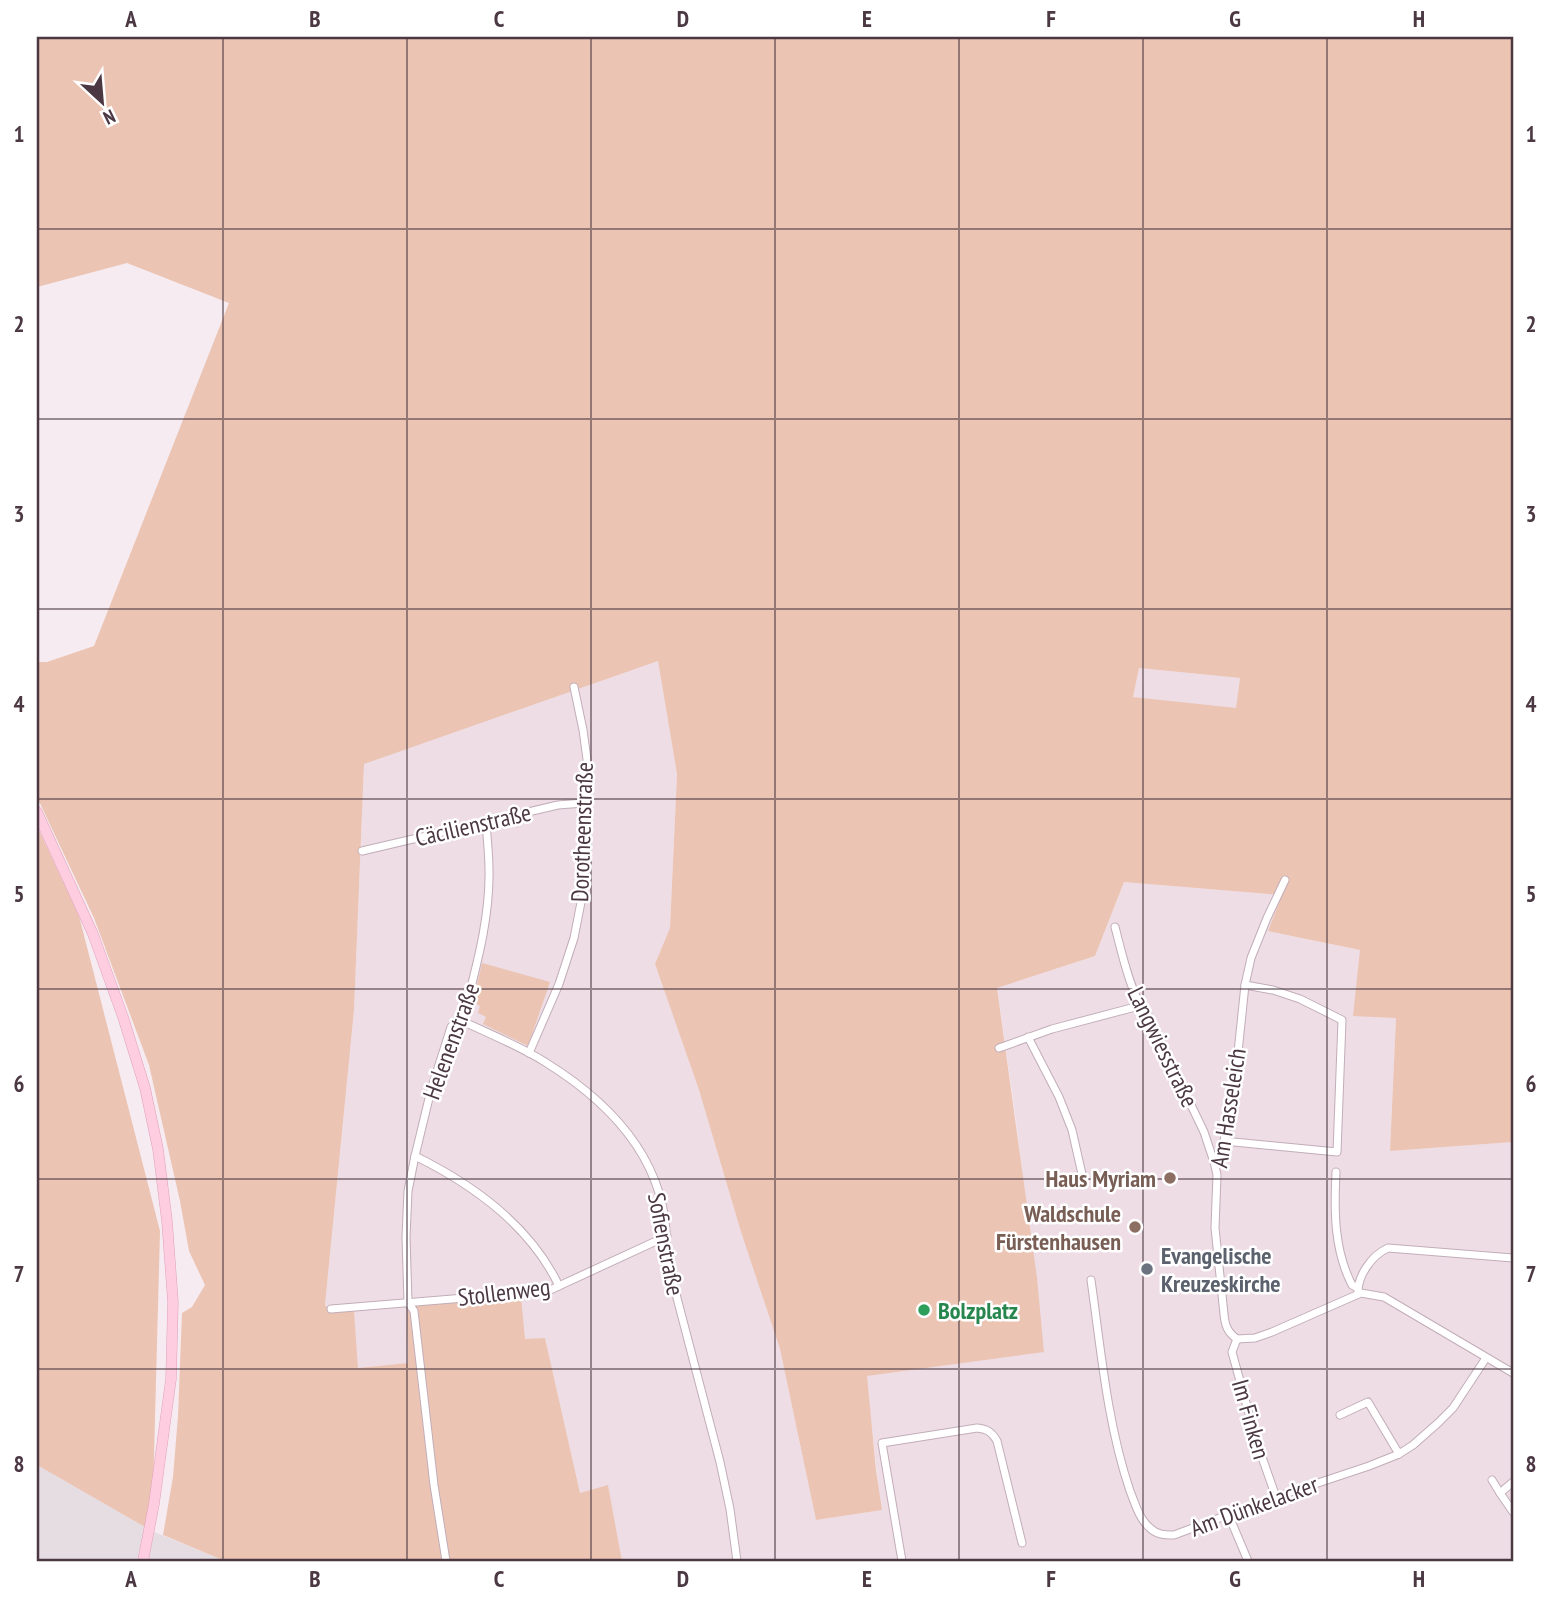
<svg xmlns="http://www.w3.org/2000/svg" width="1550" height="1598" viewBox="0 0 1550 1598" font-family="'PT Sans Narrow',sans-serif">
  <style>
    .residential { fill: #eedde5 }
    .industrial { fill: #e6dde2 }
    .green { fill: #ebc4b3; fill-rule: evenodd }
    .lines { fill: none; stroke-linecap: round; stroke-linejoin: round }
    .minor-casing { stroke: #c2adb8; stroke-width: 9 }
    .secondary-casing { stroke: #e1a0bb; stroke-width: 11 }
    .minor { stroke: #fff; stroke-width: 7 }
    .secondary { stroke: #ffcde0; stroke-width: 10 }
    .grid { fill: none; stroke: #4b3842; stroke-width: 2; stroke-opacity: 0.55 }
    .education-dot { fill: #8d6e63; stroke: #fff; stroke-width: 2.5 }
    .worship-dot { fill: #6b7280; stroke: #fff; stroke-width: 2.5 }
    .leisure-dot { fill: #2e9e5b; stroke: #fff; stroke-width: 2.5 }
    .labels { text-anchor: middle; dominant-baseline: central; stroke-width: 5; stroke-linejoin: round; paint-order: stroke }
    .street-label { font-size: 24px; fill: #4b3842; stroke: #fff }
    .education-label { font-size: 24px; font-weight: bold; fill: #785e54; stroke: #fff; text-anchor: end }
    .worship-label { font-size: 24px; font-weight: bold; fill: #5b616d; stroke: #fff; text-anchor: start }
    .leisure-label { font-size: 24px; font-weight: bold; fill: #27864d; stroke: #fff; text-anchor: start }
    .neatline { fill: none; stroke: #4b3842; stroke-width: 2.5 }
    .grid-label { font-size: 23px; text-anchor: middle; font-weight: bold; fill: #4b3842 }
  </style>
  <rect width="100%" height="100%" fill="#f6ebf0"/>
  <g class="residential">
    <path d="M658,661L677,774L670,928L655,964L699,1090L741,1232L780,1349L816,1520L881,1510L866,1376L1044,1351L1015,1113L997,988L1095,956L1124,882L1283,895L1268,931L1360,950L1396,1018L1390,1151L1513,1142V1561H622L608,1486L580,1493L545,1338L525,1340L409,1363L357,1368L354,1311L331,1313L325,1305L354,1010L364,763Z"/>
    <path d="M1139,668L1240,678L1236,709L1133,697Z"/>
  </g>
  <path class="industrial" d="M37,1465L152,1531L225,1561H37Z"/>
  <g class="green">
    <path d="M37,37H1513V1142L1390,1151L1396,1018L1353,1016L1360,950L1268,931L1282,895L1124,882L1095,956L997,988L1037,1278L1044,1352L867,1376L876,1470L882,1510L816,1520L780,1349L741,1232L699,1090L655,964L670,928L677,774L658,661L364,764L354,1010L325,1305L332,1313L354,1311L358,1368L408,1363L407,1306L521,1297L525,1339L545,1338L580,1493L608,1485L622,1561H225L163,1535L173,1477L178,1416L182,1313L192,1307L205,1285L189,1251L180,1201L149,1065L94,918L37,797V662H47L94,646L229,303L127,263L37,287ZM1139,668L1240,678L1236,708L1133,697Z"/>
    <path d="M37,826L79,916L160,1231L152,1531L37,1465Z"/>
    <path d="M482,963L550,982L528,1046L483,1024L486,1017L478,1013L480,1006L473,1002Z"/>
  </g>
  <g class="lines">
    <g class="minor-casing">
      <g id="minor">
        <path d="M362,851L558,805L584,803"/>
        <path d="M1115,927C1120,946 1132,1000 1146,1011L1204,1132L1215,1165"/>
        <path d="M458,1019C487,1033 518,1045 545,1062C616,1106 672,1167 666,1256L720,1462L730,1509L737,1561"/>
        <path d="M1028,1037L1059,1097L1072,1130L1084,1183"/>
        <path d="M999,1048L1052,1029L1139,1006"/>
        <path d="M529,1053L559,984L574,938L584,887L586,832L584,803L589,774L583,730L574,687"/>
        <path d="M1224,1141L1337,1152L1342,1020L1300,999L1273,990L1245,985"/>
        <path d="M415,1156C474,1185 530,1225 559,1286"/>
        <path d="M1336,1172C1334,1211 1334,1250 1352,1285L1358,1288"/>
        <path d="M1091,1280C1101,1350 1107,1423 1130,1491C1135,1503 1139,1519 1150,1528C1157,1535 1165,1535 1174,1535L1276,1497L1369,1466L1399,1454L1413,1445L1438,1423L1453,1408L1486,1358"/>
        <path d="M1358,1294C1357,1276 1372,1255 1388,1248L1513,1258"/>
        <path d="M331,1309L548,1291L667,1236"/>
        <path d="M1237,1339C1227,1332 1225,1325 1224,1314L1215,1228L1217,1175L1215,1166L1224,1141L1235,1081L1245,985L1251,958L1267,918L1285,880"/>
        <path d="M1237,1339L1255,1338L1272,1332L1361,1293L1384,1297L1513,1373"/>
        <path d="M1237,1339L1232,1352L1257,1443L1276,1497"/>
        <path d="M1340,1415L1368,1402L1399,1454"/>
        <path d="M1492,1480L1500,1493"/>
        <path d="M1513,1482L1500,1493L1513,1512"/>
        <path d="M1229,1516L1248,1561"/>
        <path d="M446,1561L434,1485L414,1311L408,1302L406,1237L408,1191L415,1156L431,1090L451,1027L464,1011L467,1003C478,960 490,915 489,870C489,854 487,838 486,822"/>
        <path d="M902,1561L882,1443L977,1428C987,1429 992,1432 997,1441L1022,1543"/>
      </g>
    </g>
    <g class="secondary-casing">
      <path id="secondary" d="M37,812L93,934L123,1017L145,1088L158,1149L167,1221L173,1302L171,1379L154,1504L143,1561"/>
    </g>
    <use href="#minor" class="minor"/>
    <use href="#secondary" class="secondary"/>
  </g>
  <path class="grid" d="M223,37V1561M407,37V1561M591,37V1561M775,37V1561M959,37V1561M1143,37V1561M1327,37V1561M37,229H1513M37,419H1513M37,609H1513M37,799H1513M37,989H1513M37,1179H1513M37,1369H1513"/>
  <g class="education-dot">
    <circle cx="1170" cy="1178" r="7"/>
    <circle cx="1135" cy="1227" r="7"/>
  </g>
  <circle class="worship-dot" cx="1147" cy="1269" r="7"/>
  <circle class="leisure-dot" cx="924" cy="1310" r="7"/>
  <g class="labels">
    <g class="street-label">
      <text transform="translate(473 825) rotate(-13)">Cäcilienstraße</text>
      <text transform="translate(582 832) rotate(-88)">Dorotheenstraße</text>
      <text transform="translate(451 1041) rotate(-70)">Helenenstraße</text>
      <text transform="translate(1163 1047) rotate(64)">Langwiesstraße</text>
      <text transform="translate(1228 1108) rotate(-81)">Am Hasseleich</text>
      <text transform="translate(666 1244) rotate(79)">Sofienstraße</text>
      <text transform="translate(504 1292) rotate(-7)">Stollenweg</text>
      <text transform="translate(1251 1419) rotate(74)">Im Finken</text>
      <text transform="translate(1254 1506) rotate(-20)">Am Dünkelacker</text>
    </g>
    <g class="education-label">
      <text x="1156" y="1178">Haus Myriam</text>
      <text x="1121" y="1213">Waldschule<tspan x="1121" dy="28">Fürstenhausen</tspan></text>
    </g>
    <g class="worship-label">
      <text x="1161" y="1255">Evangelische<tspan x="1161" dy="28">Kreuzeskirche</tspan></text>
    </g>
    <g class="leisure-label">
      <text x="938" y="1310">Bolzplatz</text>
    </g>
  </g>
  <rect width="1550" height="1598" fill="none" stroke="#ffffff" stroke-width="77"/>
  <g transform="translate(102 102) rotate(154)" stroke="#ffffff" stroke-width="5" paint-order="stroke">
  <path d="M0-5L12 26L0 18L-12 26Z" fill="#4b3842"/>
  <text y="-10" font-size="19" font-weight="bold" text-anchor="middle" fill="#4b3842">N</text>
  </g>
  <rect x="38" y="38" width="1474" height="1522" class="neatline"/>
  <g class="grid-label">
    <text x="131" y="27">A</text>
    <text x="315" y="27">B</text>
    <text x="499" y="27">C</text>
    <text x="683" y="27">D</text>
    <text x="867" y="27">E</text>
    <text x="1051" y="27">F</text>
    <text x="1235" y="27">G</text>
    <text x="1419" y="27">H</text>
    <text x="19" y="142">1</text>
    <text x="1531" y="142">1</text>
    <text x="19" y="332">2</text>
    <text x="1531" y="332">2</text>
    <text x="19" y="522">3</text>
    <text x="1531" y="522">3</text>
    <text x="19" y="712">4</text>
    <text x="1531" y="712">4</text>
    <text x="19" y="902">5</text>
    <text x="1531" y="902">5</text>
    <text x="19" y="1092">6</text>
    <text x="1531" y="1092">6</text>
    <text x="19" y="1282">7</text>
    <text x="1531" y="1282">7</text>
    <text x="19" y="1472">8</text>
    <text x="1531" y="1472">8</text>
    <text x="131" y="1587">A</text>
    <text x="315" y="1587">B</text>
    <text x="499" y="1587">C</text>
    <text x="683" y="1587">D</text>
    <text x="867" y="1587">E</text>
    <text x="1051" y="1587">F</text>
    <text x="1235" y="1587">G</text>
    <text x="1419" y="1587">H</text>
  </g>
</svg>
